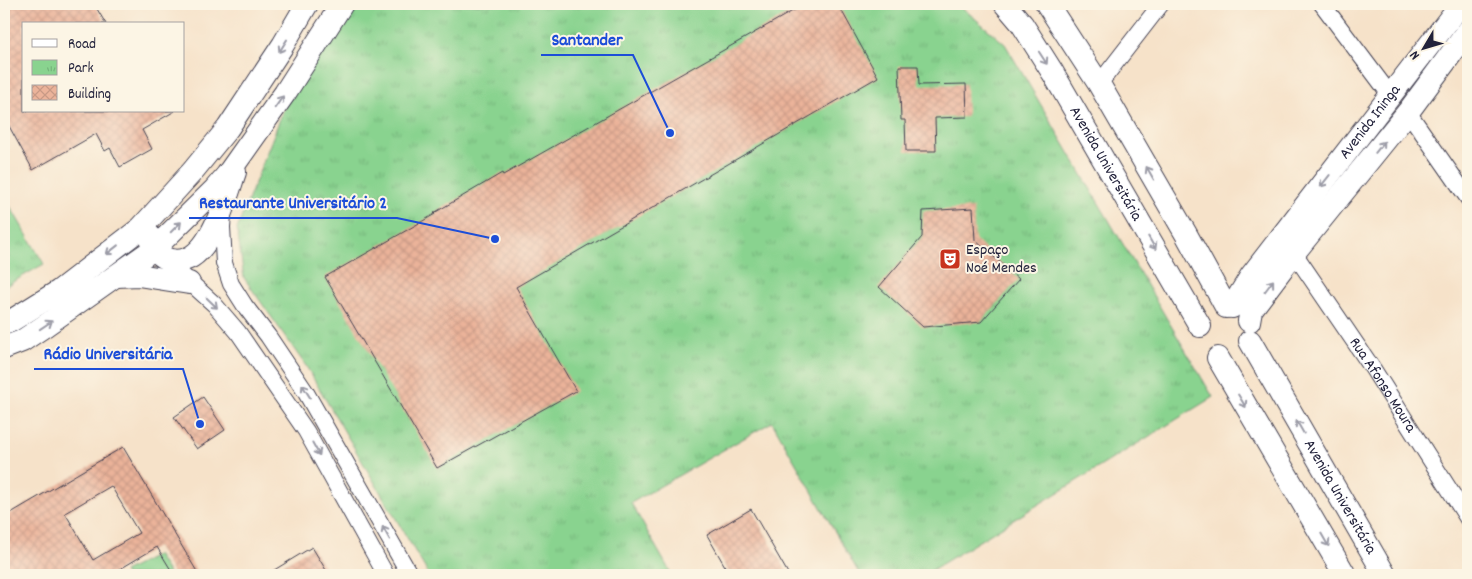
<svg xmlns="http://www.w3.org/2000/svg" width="1472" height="579" viewBox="0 0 1472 579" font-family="Dekko,sans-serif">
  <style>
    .green { fill: #89d38f; stroke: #567a65 }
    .park { fill: url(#park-tufts); stroke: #567a65 }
    .building { fill: url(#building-cross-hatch); fill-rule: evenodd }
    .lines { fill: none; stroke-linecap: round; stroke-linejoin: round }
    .street-casing { stroke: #423f50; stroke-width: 18 }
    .secondary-casing { stroke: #423f50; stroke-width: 24 }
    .street { stroke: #fff; stroke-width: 16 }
    .secondary { stroke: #fff; stroke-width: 22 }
    .oneway { stroke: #9c9ca7 }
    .labels { text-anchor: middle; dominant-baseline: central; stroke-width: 4; stroke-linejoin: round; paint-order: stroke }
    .street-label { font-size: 16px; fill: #22223b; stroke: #fcf5e5 }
    .poi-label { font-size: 16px; fill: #22223b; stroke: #fcf5e5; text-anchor: start }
    .leader { fill: none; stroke: #1d4ed8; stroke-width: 2 }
    .callout-dot { fill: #1d4ed8; stroke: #fcf5e5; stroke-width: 2 }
    .callout-label { font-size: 18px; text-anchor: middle; font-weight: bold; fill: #1d4ed8; stroke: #fcf5e5; stroke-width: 4; stroke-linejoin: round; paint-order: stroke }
  </style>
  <defs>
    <pattern id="park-tufts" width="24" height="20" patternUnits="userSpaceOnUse" patternTransform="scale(1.25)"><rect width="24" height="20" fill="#89d38f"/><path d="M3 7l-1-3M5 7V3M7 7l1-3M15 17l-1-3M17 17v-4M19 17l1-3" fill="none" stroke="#76b57c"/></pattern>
    <pattern id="building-cross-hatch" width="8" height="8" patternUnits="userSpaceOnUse" patternTransform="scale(1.25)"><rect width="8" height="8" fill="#ebb39a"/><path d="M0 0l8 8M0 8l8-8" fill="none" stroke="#c99a86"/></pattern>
  </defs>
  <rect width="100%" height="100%" fill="#fcf5e5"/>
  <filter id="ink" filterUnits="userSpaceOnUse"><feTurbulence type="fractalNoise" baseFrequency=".02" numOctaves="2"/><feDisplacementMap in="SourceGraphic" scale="10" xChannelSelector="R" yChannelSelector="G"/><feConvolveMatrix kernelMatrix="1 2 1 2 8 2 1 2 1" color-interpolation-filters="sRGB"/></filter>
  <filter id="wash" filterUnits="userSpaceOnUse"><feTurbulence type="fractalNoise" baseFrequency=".0096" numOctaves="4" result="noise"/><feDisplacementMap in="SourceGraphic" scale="20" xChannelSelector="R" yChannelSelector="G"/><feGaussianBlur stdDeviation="1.12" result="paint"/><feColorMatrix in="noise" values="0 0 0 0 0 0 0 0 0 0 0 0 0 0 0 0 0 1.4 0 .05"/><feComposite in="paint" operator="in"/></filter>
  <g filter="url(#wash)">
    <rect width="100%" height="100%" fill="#f6e2c9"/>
    <path class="green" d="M157,555L170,575H126L124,572Z"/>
    <g class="park">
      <path d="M347,4H958L1005,44L1213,397L924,575H860L772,422L631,503L672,575H429L306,366L244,278L237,229L290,93Z"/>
      <path d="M4,196L44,264L4,287Z"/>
    </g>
    <g id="blocks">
      <g class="building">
        <path d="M4,4H94L106,24H24V111H175L142,130L152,149L120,167L110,148L105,151L96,134L33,170L4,117Z"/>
        <path d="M805,4H838L878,77L516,287L576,391L437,468L325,277L435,214L434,213L502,173L503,175Z"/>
        <path d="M899,66H918L919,85L966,84L967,117L935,118L936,151H906L905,120H901Z"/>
        <path d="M973,208L975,240L1019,279L981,322L923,327L879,287L922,237L923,211Z"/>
        <path d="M203,397L225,430L197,449L174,417Z"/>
        <path d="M123,447L199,575H174L157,547L110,575H8L4,569V517ZM111,486L139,533L93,560L65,513Z"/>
        <path d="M751,509L789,575H730L707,535Z"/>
        <path d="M312,547L329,575H266Z"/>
      </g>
    </g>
  </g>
  <g filter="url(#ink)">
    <use href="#blocks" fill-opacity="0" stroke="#423f50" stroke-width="1"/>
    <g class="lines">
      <g class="street-casing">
        <g id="street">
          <path d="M1322,4L1391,96"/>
          <path d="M1099,84L1161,4"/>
          <path d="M1408,112L1468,198"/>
          <path d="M223,215L222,227L224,263L231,284L245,306L268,336L305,391L410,575"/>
          <path id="s1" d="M1294,253L1373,369L1468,519"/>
          <path d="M182,275L214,304L238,332L306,431L386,575"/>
        </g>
      </g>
      <g class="secondary-casing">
        <g id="secondary">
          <path id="s2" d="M1005,4L1022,24L1053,73L1200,326"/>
          <path d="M1047,4L1099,84L1186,234L1226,307"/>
          <path d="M149,235C152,246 160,258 171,260C208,269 226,198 235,172"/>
          <path d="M117,276L138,275L189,283"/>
          <path id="s3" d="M1232,307L1251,276L1461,4"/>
          <path d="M1249,321L1251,310L1294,253L1408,112L1468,31"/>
          <path d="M4,324L11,321L59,291L141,228L192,172L228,128L283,45L307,4"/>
          <path id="s4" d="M1250,341L1385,575"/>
          <path d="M4,348L22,341L46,325L155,248L215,189L227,175L285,93L342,4"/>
          <path d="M1218,358L1345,575"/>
        </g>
      </g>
      <use href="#street" class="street"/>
      <use href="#secondary" class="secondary"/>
    </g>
    <defs><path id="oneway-shaft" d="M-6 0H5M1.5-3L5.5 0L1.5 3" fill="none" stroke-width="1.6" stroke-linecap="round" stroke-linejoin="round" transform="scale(1.25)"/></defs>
    <g class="oneway">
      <use href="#oneway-shaft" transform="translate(283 46) rotate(122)"/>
      <use href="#oneway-shaft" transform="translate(1043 58) rotate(57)"/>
      <use href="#oneway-shaft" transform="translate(279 102) rotate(-55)"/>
      <use href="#oneway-shaft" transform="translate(1380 147) rotate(-51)"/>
      <use href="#oneway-shaft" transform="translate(1150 173) rotate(-120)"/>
      <use href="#oneway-shaft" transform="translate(1325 181) rotate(128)"/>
      <use href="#oneway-shaft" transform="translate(176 227) rotate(-45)"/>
      <use href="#oneway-shaft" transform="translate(1152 243) rotate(60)"/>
      <use href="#oneway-shaft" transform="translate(112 250) rotate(142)"/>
      <use href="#oneway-shaft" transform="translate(1269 286) rotate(-53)"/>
      <use href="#oneway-shaft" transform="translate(212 303) rotate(44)"/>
      <use href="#oneway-shaft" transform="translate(46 325) rotate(-34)"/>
      <use href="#oneway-shaft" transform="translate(306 391) rotate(-122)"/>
      <use href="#oneway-shaft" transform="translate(1242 401) rotate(59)"/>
      <use href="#oneway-shaft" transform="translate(1300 427) rotate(-120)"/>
      <use href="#oneway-shaft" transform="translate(316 449) rotate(61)"/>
      <use href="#oneway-shaft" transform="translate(386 533) rotate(-119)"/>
      <use href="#oneway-shaft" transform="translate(1325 540) rotate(60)"/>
    </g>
  </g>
  <defs>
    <g id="theatre-square" transform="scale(1.125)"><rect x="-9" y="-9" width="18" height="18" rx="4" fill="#c8321e" stroke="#fcf5e5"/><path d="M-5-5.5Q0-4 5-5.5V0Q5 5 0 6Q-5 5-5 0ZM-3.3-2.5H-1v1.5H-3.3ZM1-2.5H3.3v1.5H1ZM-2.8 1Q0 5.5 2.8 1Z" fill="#fff"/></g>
  </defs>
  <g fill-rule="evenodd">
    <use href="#theatre-square" x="950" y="259"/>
  </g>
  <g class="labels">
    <g class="street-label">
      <text stroke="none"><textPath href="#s3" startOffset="231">Avenida Ininga</textPath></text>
      <text stroke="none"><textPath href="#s2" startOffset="189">Avenida Universitária</textPath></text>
      <text stroke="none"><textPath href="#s1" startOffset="159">Rua Afonso Moura</textPath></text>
      <text stroke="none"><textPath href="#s4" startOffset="180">Avenida Universitária</textPath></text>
    </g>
    <g class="poi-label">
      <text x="966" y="250">Espaço<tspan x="966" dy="18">Noé Mendes</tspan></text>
    </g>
  </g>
  <path class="leader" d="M670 133L633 55H541M495 239L397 218H189M200 424L183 369H34"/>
  <g class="callout-dot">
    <circle cx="670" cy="133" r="5"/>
    <circle cx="495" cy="239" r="5"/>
    <circle cx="200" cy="424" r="5"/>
  </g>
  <g class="callout-label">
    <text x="587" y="45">Santander</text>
    <text x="293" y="208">Restaurante Universitário 2</text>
    <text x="108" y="359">Rádio Universitária</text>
  </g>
  <rect width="1472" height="579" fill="none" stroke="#fcf5e5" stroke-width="20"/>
  <rect x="22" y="22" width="162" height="90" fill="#fcf5e5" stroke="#a5a1a1"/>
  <rect x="32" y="39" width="25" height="8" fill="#ffffff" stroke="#a5a1a1"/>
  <text x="68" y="48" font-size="15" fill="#22223b">Road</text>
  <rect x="32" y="60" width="25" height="15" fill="url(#park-tufts)" stroke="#a5a1a1"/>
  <text x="68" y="72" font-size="15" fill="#22223b">Park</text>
  <rect x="32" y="85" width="25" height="15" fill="url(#building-cross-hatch)" stroke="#a5a1a1"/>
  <text x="68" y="98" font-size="15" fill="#22223b">Building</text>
  <g transform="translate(1424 48) rotate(232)" stroke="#fcf5e5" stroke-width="4" paint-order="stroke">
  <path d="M0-4L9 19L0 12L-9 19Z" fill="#22223b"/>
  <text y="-8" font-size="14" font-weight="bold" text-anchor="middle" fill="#22223b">N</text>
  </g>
</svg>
